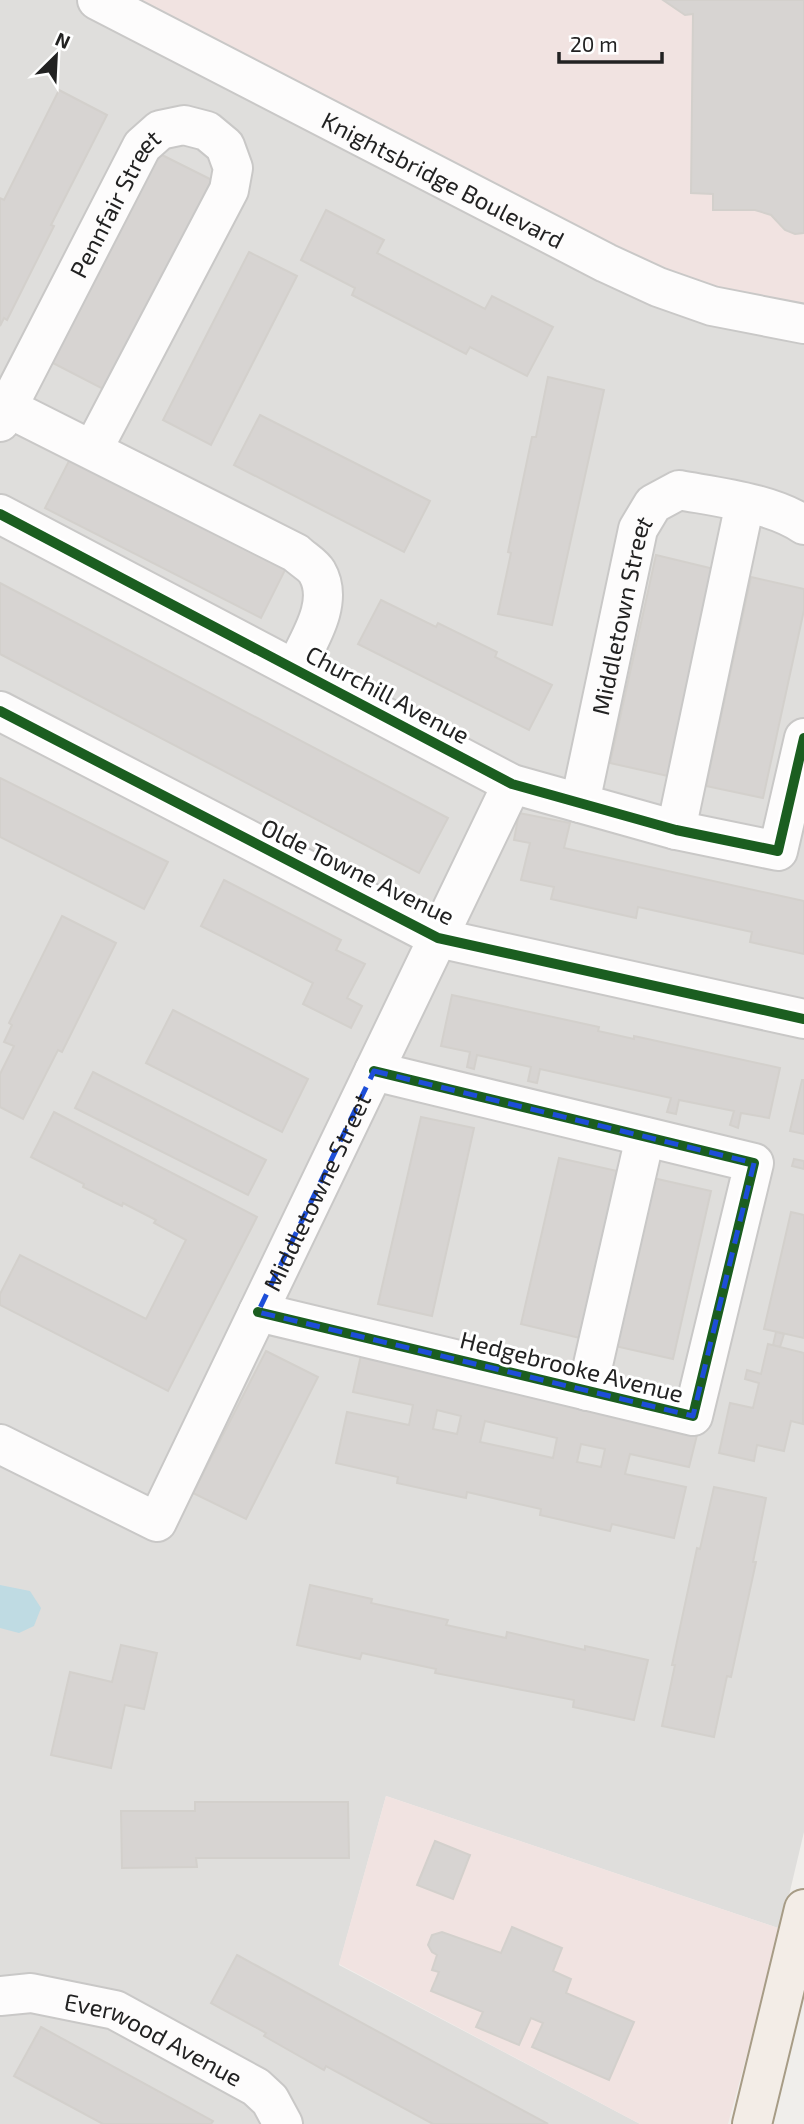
<svg xmlns="http://www.w3.org/2000/svg" width="804" height="2124" viewBox="0 0 804 2124" font-family="'Exo 2',sans-serif">
  <style>
    .residential { fill: #dfdedc }
    .commercial { fill: #f1e3e1 }
    .water { fill: #bfdbe3 }
    .building { fill: #d7d4d2; stroke: #d3d0cc; stroke-width: 2; fill-rule: evenodd }
    .lines { fill: none; stroke-linecap: round; stroke-linejoin: round }
    .minor-casing { stroke: #c9c8c7; stroke-width: 42 }
    .major-casing { stroke: #a79c86; stroke-width: 42 }
    .minor { stroke: #fdfcfc; stroke-width: 38 }
    .major { stroke: #f3ede7; stroke-width: 38 }
    .cycleway-casing { stroke: #fff; stroke-width: 15 }
    .cycleway { stroke: #1b5e20; stroke-width: 10 }
    .marked { fill: none; stroke: #1d4ed8; stroke-width: 5; stroke-dasharray: 14 9; stroke-linejoin: round }
    .labels { text-anchor: middle; dominant-baseline: central; stroke-width: 6; stroke-linejoin: round; paint-order: stroke }
    .street-label { font-size: 24px; fill: #222; stroke: #fff }
  </style>
  <rect width="100%" height="100%" fill="#f0eeeb"/>
  <path class="residential" d="M0,0H105L804,321V1832L781,1929L386,1796L339,1965L640,2124H0Z"/>
  <g class="commercial">
    <path d="M105,0H804V321L737,312Z"/>
    <path d="M386,1796L781,1929L728,2124H640L339,1964Z"/>
  </g>
  <path class="water" d="M0,1585L30,1591L41,1608L34,1626L19,1633L0,1628Z"/>
  <g class="building">
    <path d="M663,0H804V233L795,234L785,230L771,215L755,210H713V194L691,193L693,14L685,15Z"/>
    <path d="M59,90L107,115L51,225L54,226L7,320L4,318L0,326V198L4,200Z"/>
    <path d="M158,153L212,180L105,390L51,362Z"/>
    <path d="M326,210L384,240L377,253L485,309L492,296L553,327L527,376L470,347L466,354L352,295L355,288L301,260Z"/>
    <path d="M249,252L297,276L211,445L163,420Z"/>
    <path d="M548,377L604,390L552,625L498,614L511,553L508,552L532,437H536Z"/>
    <path d="M260,415L430,501L404,552L234,465Z"/>
    <path d="M71,457L287,566L261,618L45,508Z"/>
    <path d="M656,555L714,569L668,776L610,763Z"/>
    <path d="M751,577L804,589V610L763,798L706,786Z"/>
    <path d="M0,583L448,818L419,873L0,654Z"/>
    <path d="M381,600L436,627L438,623L497,652L495,657L552,685L529,730L358,644Z"/>
    <path d="M0,778L168,862L144,909L0,837Z"/>
    <path d="M519,813L570,823L564,848L804,901V954L750,942L752,932L638,907L636,918L551,899L554,887L521,880L530,843L514,840Z"/>
    <path d="M224,880L341,940L336,950L365,964L347,998L362,1006L351,1028L303,1004L313,983L201,926Z"/>
    <path d="M62,916L116,943L62,1052L58,1050L23,1119L0,1107V1074L14,1046L4,1042L12,1025L9,1023Z"/>
    <path d="M452,995L599,1027L598,1031L634,1039V1036L780,1068L769,1118L741,1113L738,1128L730,1125L734,1111L679,1100L676,1114L667,1112L671,1098L540,1069L537,1083L528,1081L531,1067L477,1055L474,1069L467,1067L470,1052L441,1046Z"/>
    <path d="M173,1010L308,1079L282,1132L146,1063Z"/>
    <path d="M93,1072L266,1160L248,1195L75,1108Z"/>
    <path d="M802,1080H804V1134L790,1131Z"/>
    <path d="M54,1112L257,1217L168,1391L0,1305V1294L20,1255L146,1319L186,1240L154,1223L156,1220L123,1203L122,1206L83,1187L84,1184L31,1157Z"/>
    <path d="M421,1117L474,1128L432,1316L378,1304Z"/>
    <path d="M559,1158L617,1171L580,1338L521,1324Z"/>
    <path d="M794,1159L804,1161V1169L792,1166Z"/>
    <path d="M653,1178L711,1191L673,1359L615,1346Z"/>
    <path d="M791,1212L804,1215V1338L764,1329Z"/>
    <path d="M776,1332L784,1334L780,1347L773,1345Z"/>
    <path d="M768,1344L804,1353L803,1424L791,1421L784,1451L757,1445L754,1461L719,1453L730,1403L753,1408L759,1383L745,1379L747,1370L761,1374Z"/>
    <path d="M266,1351L318,1377L246,1519L193,1493Z"/>
    <path d="M361,1355L698,1431L689,1467L630,1454L625,1474L686,1487L674,1538L612,1524L610,1531L540,1515L541,1509L467,1492L466,1498L397,1483L398,1477L336,1463L347,1412L409,1425L413,1405L353,1392ZM437,1410L461,1416L457,1434L433,1429ZM485,1421L557,1438L553,1458L480,1442ZM581,1444L605,1449L601,1467L577,1462Z"/>
    <path d="M714,1487L766,1498L753,1562H756L731,1677L727,1676L714,1737L662,1726L675,1665H672L697,1548L700,1549Z"/>
    <path d="M310,1585L372,1599L371,1603L448,1620L446,1625L506,1638L507,1632L585,1650V1646L648,1660L634,1720L573,1707L574,1700L435,1673L436,1669L362,1653L360,1659L297,1645Z"/>
    <path d="M121,1645L157,1653L144,1709L125,1705L111,1768L51,1755L70,1672L112,1682Z"/>
    <path d="M195,1802H348L349,1858H196L197,1867L122,1868L121,1811H195Z"/>
    <path d="M435,1841L470,1855L453,1899L417,1885Z"/>
    <path d="M512,1927L562,1948L553,1971L571,1979L566,1993L634,2022L609,2080L532,2047L543,2023L531,2018L519,2045L476,2027L483,2012L431,1991L439,1972L432,1970L437,1955L432,1952L428,1945L432,1935L442,1932L501,1953Z"/>
    <path d="M237,1955L548,2124H433L326,2066L324,2070L264,2036L266,2033L211,2003Z"/>
    <path d="M41,2027L213,2121L211,2124H103L14,2076Z"/>
  </g>
  <g class="lines">
    <g class="minor-casing">
      <g id="minor">
        <path id="s1" d="M97,0L606,263L658,287L712,306L804,324"/>
        <path d="M8,408L296,553C302,559 313,565 317,572C335,603 308,641 295,669"/>
        <path id="s2" d="M0,422L142,146L160,130L184,125L207,131L225,146L233,168L229,190L93,449"/>
        <path d="M0,514L512,784L676,830L778,851L804,738"/>
        <path d="M0,711L438,938L804,1019"/>
        <path id="s3" d="M580,803L638,529L653,504L679,490C717,497 772,503 804,525"/>
        <path d="M676,830L745,503"/>
        <path d="M258,1312L693,1416L754,1163L374,1071"/>
        <path d="M587,1391L645,1137"/>
        <path id="s4" d="M0,1444L157,1522L512,784"/>
        <path id="s5" d="M0,1996L31,1993L115,2010L256,2087L270,2100L283,2124"/>
      </g>
    </g>
    <g class="major-casing">
      <path id="major" d="M752,2124L804,1909"/>
    </g>
    <use href="#minor" class="minor"/>
    <use href="#major" class="major"/>
    <g class="cycleway-casing">
      <g id="cycleway">
        <path d="M0,514L512,784L676,830L778,851L804,738"/>
        <path d="M0,711L438,938L804,1019"/>
        <path d="M258,1312L693,1416L754,1163L374,1071"/>
      </g>
    </g>
    <use href="#cycleway" class="cycleway"/>
  </g>
  <path class="marked" d="M374,1071L754,1163L693,1416L258,1312Z"/>
  <g class="labels">
    <g class="street-label">
      <text stroke="none"><textPath href="#s1" startOffset="390">Knightsbridge Boulevard</textPath></text>
      <text stroke="none"><textPath href="#s2" startOffset="247">Pennfair Street</textPath></text>
      <text stroke="none"><textPath href="#s3" startOffset="192">Middletown Street</textPath></text>
      <text transform="translate(388 694) rotate(28)">Churchill Avenue</text>
      <text transform="translate(358 871) rotate(26)">Olde Towne Avenue</text>
      <text stroke="none"><textPath href="#s4" startOffset="542">Middletowne Street</textPath></text>
      <text transform="translate(572 1366) rotate(14)">Hedgebrooke Avenue</text>
      <text stroke="none"><textPath href="#s5" startOffset="163">Everwood Avenue</textPath></text>
    </g>
  </g>
  <g transform="translate(56 56) rotate(24)" stroke="#ffffff" stroke-width="5" paint-order="stroke">
  <path d="M0-5L12 26L0 18L-12 26Z" fill="#222222"/>
  <text y="-10" font-size="19" font-weight="bold" text-anchor="middle" fill="#222222">N</text>
  </g>
  <path d="M559 52v10h103v-10" fill="none" stroke="#222222" stroke-width="3.5"/>
  <text x="570" y="52" font-size="21" fill="#222222" stroke="#ffffff" stroke-width="5" paint-order="stroke">20 m</text>
</svg>
